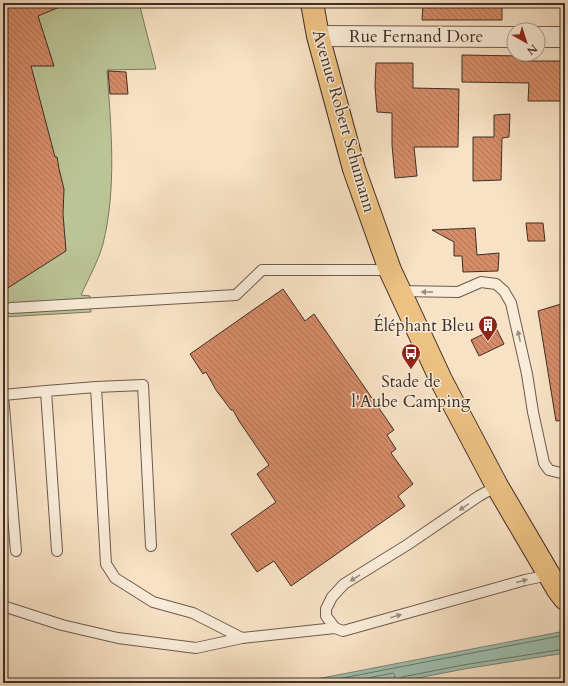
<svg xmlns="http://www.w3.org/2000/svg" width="568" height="686" viewBox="0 0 568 686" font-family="Cardo,serif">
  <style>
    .park { fill: #bbc496; stroke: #7c795e }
    .water { fill: #9ebfaf; stroke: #788578 }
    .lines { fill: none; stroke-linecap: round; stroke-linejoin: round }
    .shore { stroke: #6e766a; stroke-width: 1 }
    .building { fill: url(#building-back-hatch); stroke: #3e2e26 }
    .lane-casing { stroke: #6c5b4e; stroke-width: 12 }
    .street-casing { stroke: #6c5b4e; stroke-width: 22 }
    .primary-casing { stroke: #3e2e26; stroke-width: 24 }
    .lane { stroke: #faecd9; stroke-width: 10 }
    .street { stroke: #faecd9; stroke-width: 20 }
    .primary { stroke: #ecc182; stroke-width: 22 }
    .oneway { fill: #9c8d80 }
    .labels { text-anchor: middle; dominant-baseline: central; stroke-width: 3; stroke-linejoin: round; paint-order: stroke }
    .street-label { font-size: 17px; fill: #3e2e26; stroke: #faecd9 }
    .poi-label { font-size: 17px; fill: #3e2e26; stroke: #faecd9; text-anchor: end }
  </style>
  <defs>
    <pattern id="building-back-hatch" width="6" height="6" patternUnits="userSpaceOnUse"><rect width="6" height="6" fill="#d58c68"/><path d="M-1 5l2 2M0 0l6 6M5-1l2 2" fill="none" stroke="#ae7355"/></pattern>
  </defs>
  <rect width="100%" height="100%" fill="#f8e2c5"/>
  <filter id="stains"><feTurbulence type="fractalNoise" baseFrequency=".005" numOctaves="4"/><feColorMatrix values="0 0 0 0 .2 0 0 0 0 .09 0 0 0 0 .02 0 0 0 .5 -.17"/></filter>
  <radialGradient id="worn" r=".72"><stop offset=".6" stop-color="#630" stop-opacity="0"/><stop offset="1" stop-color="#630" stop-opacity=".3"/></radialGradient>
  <path class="park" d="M3,3H139L156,69L107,70C111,128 117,187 103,244C99,259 88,280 81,295L90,296L91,312L3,317Z"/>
  <path class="water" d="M565,631V653L464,669L392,683H296Z"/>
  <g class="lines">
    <g class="shore">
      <path d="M317,683L565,635"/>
      <path d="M342,683L393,673L395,675L393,683"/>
      <path d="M398,683V679L402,677L463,665L565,649"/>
    </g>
  </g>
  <g class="building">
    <path d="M3,3L67,4L38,16L54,66H31L55,157H57L59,169L64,189L63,214L66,251L3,291Z"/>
    <path d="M423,3H502V20H422Z"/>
    <path d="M462,55L521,56V61H563L562,101H528L529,83L462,82Z"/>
    <path d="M376,63H413V88L459,89L458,147H414L417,176L395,178L392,145V113L377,112L375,86Z"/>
    <path d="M108,71L126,72L128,94H110Z"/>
    <path d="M510,114L509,137L502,138L501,180L473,181V137H494V115Z"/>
    <path d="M526,223H543L545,241H528Z"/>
    <path d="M475,228L477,255L499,253L498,271L463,272L462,256H454V242L432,230Z"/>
    <path d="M283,289L305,321L314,314L394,430L387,435L396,449L391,453L413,484L398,496L405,506L291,586L274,561L257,572L231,534L276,502L257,474L269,465L239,421L233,410H231L216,390L206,372L203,374L190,354Z"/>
    <path d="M561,304V307L565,306V420L556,421L538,311Z"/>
    <path d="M496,328L504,344L479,356L471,340Z"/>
  </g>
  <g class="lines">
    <g class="lane-casing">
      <g id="lane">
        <path d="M400,291L458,292L481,282L496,284L504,291L511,303L527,374L533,412L544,463L549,470L565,474"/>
        <path d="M11,308L236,295L262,270H390"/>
        <path d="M497,486L479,496L407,545L344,584L332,597L326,609V616L335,628L343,631L525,580L549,575"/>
        <path d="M151,546L143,385L96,387L106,564L115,578L153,602L193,613L242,638"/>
        <path d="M16,551L3,395L46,391"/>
        <path d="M57,551L46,391L96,387"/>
        <path d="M3,606L62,625L118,638L196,648L242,638L335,628"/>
      </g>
    </g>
    <g class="street-casing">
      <g id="street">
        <path d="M318,36L514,37"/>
        <path d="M538,37H565"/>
      </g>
    </g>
    <g class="primary-casing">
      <path id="primary" d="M312,3L318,36L354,169L390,270L441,380L497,486L558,590L565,599"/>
    </g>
    <use href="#lane" class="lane"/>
    <use href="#street" class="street"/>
    <use href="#primary" class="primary"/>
  </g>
  <defs><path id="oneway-solid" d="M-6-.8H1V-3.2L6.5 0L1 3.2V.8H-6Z"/></defs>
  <g class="oneway">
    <use href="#oneway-solid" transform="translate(427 292) rotate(-179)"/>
    <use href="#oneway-solid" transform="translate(519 336) rotate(-102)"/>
    <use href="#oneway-solid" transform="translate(464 507) rotate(146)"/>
    <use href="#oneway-solid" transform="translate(355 578) rotate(148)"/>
    <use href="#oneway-solid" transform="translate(522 581) rotate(-15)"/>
    <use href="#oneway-solid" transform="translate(396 616) rotate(-16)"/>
  </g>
  <defs>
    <g id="building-pin" transform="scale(1)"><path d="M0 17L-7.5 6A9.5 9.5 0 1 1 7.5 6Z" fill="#8f2418" stroke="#faecd9"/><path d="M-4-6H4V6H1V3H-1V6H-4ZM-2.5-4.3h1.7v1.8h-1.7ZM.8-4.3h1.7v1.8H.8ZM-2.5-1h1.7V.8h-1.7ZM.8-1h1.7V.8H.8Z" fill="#fff"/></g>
    <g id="bus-pin" transform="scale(1)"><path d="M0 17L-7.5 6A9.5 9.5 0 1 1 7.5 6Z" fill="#8f2418" stroke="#faecd9"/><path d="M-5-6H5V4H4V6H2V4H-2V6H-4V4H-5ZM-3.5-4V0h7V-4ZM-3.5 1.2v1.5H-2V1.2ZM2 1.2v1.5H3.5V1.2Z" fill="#fff"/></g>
  </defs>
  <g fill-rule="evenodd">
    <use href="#building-pin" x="488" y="325"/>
    <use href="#bus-pin" x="411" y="353"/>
  </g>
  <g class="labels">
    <g class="street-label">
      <text x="416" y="36">Rue Fernand Dore</text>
      <text transform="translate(344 121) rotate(74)">Avenue Robert Schumann</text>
    </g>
    <g class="poi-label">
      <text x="474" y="325">Éléphant Bleu</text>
      <text x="411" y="381" text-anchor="middle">Stade de<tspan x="411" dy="20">l'Aube Camping</tspan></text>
    </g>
  </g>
  <rect width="568" height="686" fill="none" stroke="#f8e2c5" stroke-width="16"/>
  <rect x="4" y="4" width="560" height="678" fill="none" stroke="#3e2e26" stroke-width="2"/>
  <rect x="8" y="8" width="552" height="670" fill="none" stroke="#3e2e26"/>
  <g transform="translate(526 42) rotate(141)"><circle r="19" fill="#faecd9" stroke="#afa091"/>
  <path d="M0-3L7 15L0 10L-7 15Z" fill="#8f2418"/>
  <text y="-6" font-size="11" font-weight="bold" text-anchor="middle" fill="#3e2e26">N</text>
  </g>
  <rect width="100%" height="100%" filter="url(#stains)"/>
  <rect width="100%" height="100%" fill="url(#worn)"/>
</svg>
